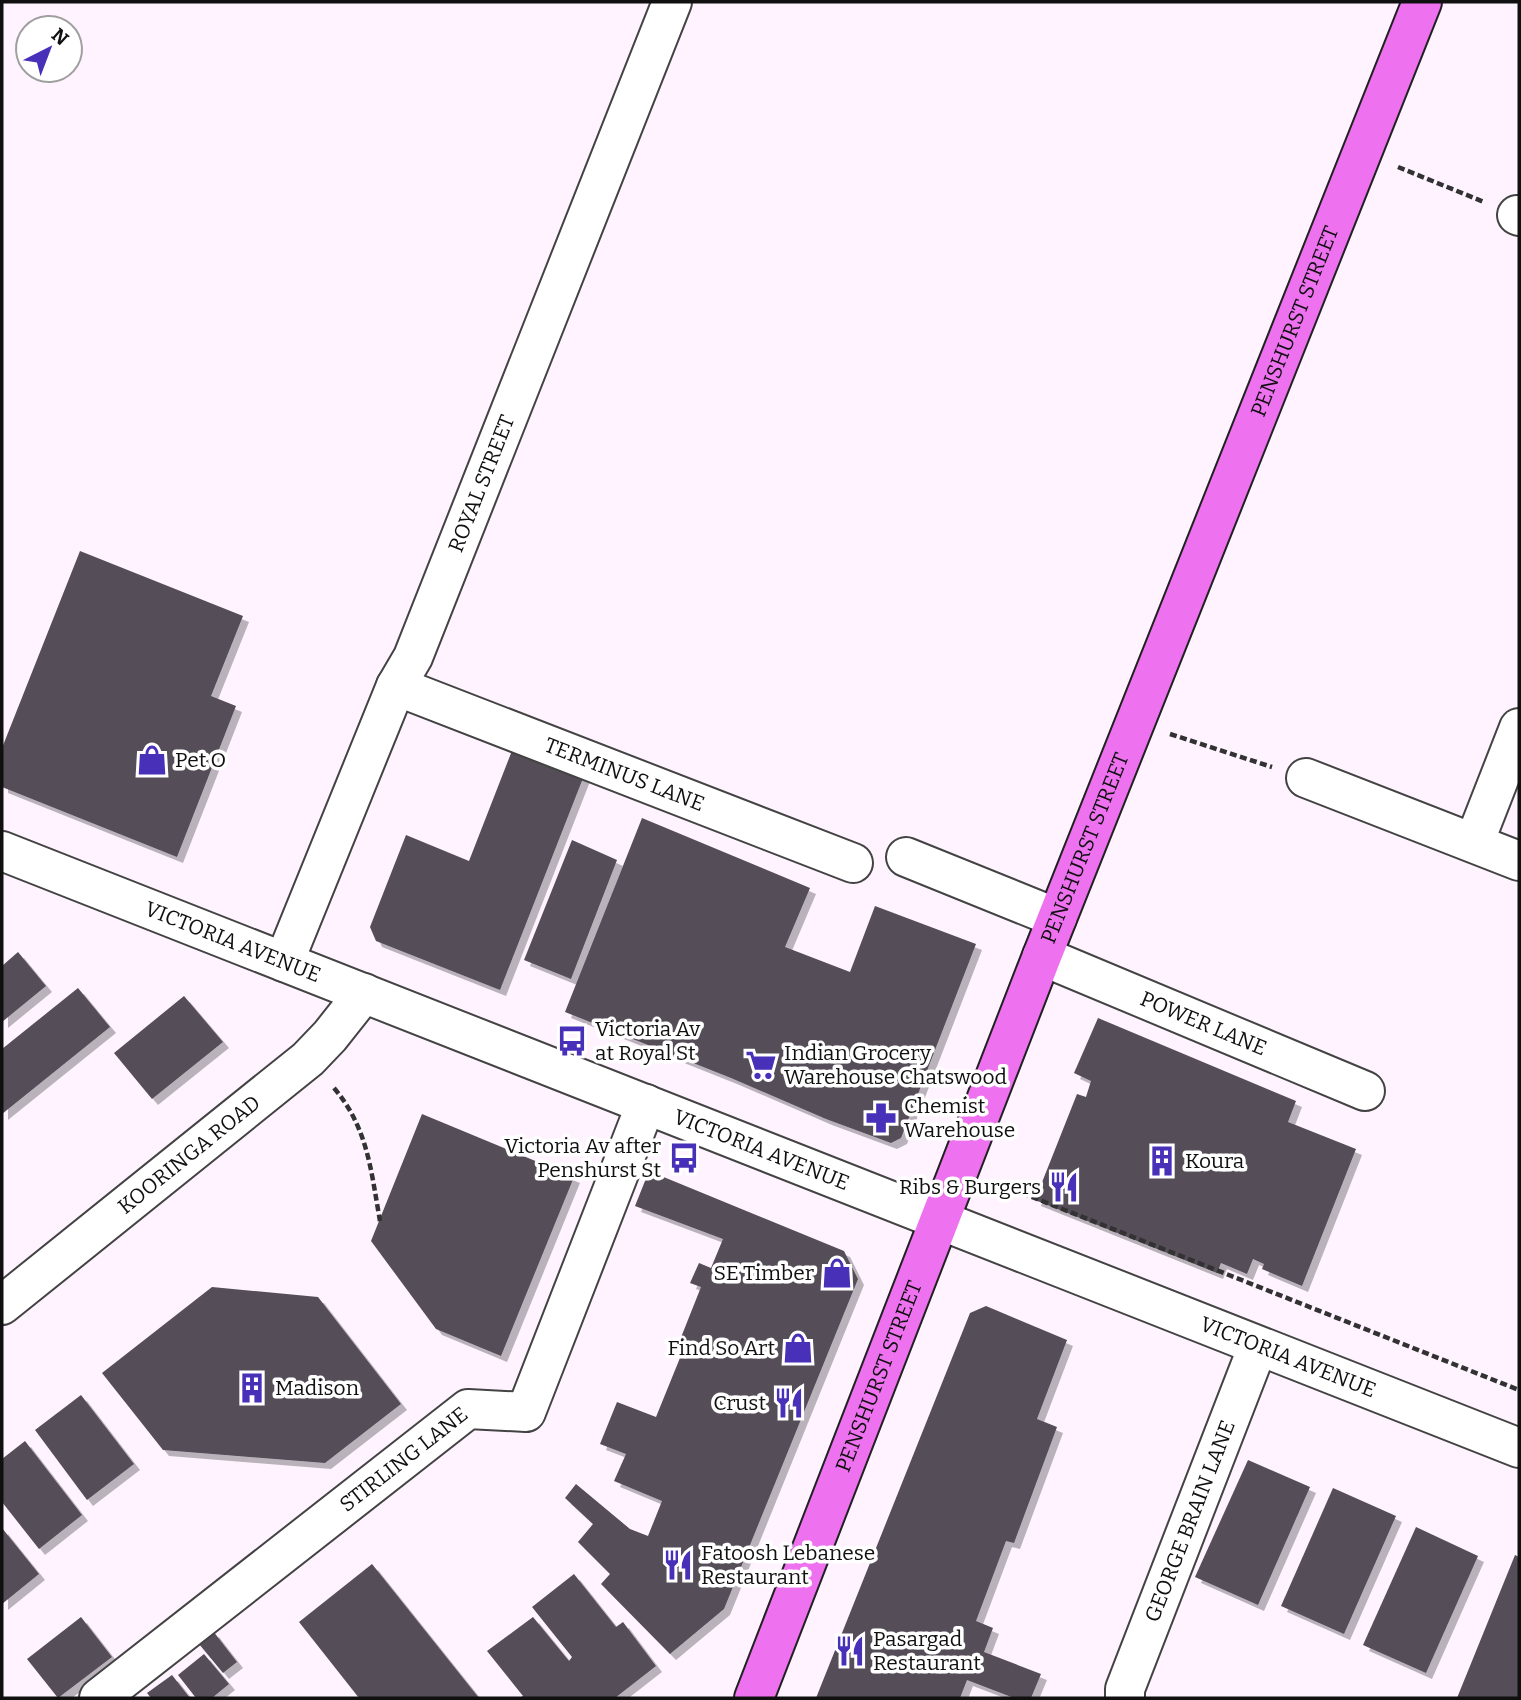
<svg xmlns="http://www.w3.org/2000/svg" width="1521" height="1700" viewBox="0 0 1521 1700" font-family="Bitter,serif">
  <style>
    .building { fill: #544d58; filter: url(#shadow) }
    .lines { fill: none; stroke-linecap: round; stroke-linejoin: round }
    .minor-casing { stroke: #434343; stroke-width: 42 }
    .major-casing { stroke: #212121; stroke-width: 42 }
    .path { stroke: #323232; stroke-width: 4.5; stroke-dasharray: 7 3.5; stroke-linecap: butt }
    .minor { stroke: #fff; stroke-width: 38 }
    .major { stroke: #ee72f0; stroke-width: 38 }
    .labels { text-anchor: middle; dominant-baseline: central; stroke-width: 7; stroke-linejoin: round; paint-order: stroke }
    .street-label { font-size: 21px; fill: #101010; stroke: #fff }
    .poi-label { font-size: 21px; fill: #101010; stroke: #fff; text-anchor: start }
  </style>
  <defs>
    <filter id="shadow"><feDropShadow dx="6" dy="6" stdDeviation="0" flood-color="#0004"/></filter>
  </defs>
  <rect width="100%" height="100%" fill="#fef3fe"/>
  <g class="building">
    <path d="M80,551L243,616L211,696L236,706L177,857L2,787V748Z"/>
    <path d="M515,743L585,773L500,990L376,941L370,927L406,835L469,861Z"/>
    <path d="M642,818L810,888L785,947L850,972L875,906L976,944L901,1138L891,1143L826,1119L731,1078L565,1012Z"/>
    <path d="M572,840L617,860L571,979L524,960Z"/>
    <path d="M18,952L46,986L2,1022V966Z"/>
    <path d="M78,988L110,1027L2,1114V1049Z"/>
    <path d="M184,996L223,1042L152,1099L114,1053Z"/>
    <path d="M1098,1018L1296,1101L1288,1122L1356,1149L1302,1286L1262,1269L1264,1264L1253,1259L1247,1274L1221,1263L1217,1273L1035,1200L1077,1094L1086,1097L1091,1081L1074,1073Z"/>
    <path d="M422,1114L574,1177L501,1356L436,1329L371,1241Z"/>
    <path d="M649,1171L844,1251L858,1279L724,1609L670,1654L601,1584L610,1574L578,1542L593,1524L565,1498L576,1484L630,1529L648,1536L662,1501L614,1481L626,1454L600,1444L617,1402L656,1417L684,1348L678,1345L701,1287L690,1283L699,1263L711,1268L723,1239L635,1206Z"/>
    <path d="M212,1287L318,1297L401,1404L325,1463L163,1450L102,1373Z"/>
    <path d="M986,1306L1067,1340L1037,1419L1057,1427L1014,1543L1006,1541L976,1621L993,1628L984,1652L1041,1674L1031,1698H1014L967,1680L960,1698H816L970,1313Z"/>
    <path d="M81,1395L134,1464L87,1500L35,1430Z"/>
    <path d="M25,1441L82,1515L39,1549L2,1502V1459Z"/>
    <path d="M1248,1460L1310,1487L1258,1605L1195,1577Z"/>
    <path d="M1333,1488L1396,1516L1344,1634L1281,1606Z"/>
    <path d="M1416,1527L1478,1556L1426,1673L1363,1645Z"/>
    <path d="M2,1528L39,1574L2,1604Z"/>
    <path d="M1515,1555L1519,1557V1698H1457Z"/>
    <path d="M372,1564L479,1698H359L299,1622Z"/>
    <path d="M574,1574L616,1627L623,1622L656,1666L615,1698H520L523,1696L487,1651L533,1617L569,1661L572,1657L532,1607Z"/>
    <path d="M81,1617L112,1657L58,1698L27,1659Z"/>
    <path d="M213,1631L237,1662L223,1673L199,1644Z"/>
    <path d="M204,1654L229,1684L212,1698H196L178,1675Z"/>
    <path d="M172,1675L190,1698H151L147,1693Z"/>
  </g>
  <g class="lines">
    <g class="minor-casing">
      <g id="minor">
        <path d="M1517,215L1519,216"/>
        <path id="s1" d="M396,686L853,863"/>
        <path d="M1306,778L1519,861"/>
        <path d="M1474,843L1519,728"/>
        <path id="s2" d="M2,851L1519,1448"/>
        <path d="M906,857L1057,918"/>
        <path id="s3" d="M1042,956L1365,1091"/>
        <path id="s4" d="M284,962L396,686L413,657L672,2"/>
        <path id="s5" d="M2,1305L308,1059L330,1036L364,993"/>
        <path id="s6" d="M99,1698L468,1409L526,1412L646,1104"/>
        <path id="s7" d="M1125,1698V1689L1258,1346"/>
      </g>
    </g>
    <g class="major-casing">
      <g id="major">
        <path id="s8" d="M754,1698L1042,956L1422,2"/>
      </g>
    </g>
    <g class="path">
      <path d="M1398,167L1484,202"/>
      <path d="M1170,734L1272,767"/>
      <path d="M334,1088C368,1128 371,1171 380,1221"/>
      <path d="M1022,1193L1519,1390"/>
    </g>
    <use href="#minor" class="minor"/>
    <use href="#major" class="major"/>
  </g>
  <defs>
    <g id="shop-bare" transform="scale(2.415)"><path d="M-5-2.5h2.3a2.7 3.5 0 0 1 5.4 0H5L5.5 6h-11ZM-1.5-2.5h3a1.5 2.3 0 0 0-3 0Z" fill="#4830b8" stroke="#fff" stroke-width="2.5" paint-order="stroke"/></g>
    <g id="bus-bare" transform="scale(2.415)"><path d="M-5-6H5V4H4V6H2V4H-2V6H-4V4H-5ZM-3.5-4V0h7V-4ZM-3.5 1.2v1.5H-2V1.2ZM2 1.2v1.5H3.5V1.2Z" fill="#4830b8" stroke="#fff" stroke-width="2.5" paint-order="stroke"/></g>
    <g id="supermarket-bare" transform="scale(2.415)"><path d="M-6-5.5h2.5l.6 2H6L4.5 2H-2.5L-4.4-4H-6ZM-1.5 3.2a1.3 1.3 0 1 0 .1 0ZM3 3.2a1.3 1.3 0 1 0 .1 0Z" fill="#4830b8" stroke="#fff" stroke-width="2.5" paint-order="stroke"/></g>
    <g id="pharmacy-bare" transform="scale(2.415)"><path d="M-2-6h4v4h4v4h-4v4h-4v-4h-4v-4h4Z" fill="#4830b8" stroke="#fff" stroke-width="2.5" paint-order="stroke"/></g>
    <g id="building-bare" transform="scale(2.415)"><path d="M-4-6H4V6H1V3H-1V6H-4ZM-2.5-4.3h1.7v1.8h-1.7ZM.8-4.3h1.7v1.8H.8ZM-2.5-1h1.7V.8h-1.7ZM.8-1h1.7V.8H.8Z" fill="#4830b8" stroke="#fff" stroke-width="2.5" paint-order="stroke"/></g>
    <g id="restaurant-bare" transform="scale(2.415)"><path d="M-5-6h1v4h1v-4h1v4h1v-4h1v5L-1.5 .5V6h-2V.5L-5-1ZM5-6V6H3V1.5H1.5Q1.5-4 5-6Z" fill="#4830b8" stroke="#fff" stroke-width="2.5" paint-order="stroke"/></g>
  </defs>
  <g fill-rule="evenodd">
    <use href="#shop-bare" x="152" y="760"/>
    <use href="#bus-bare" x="572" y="1041"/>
    <use href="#supermarket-bare" x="761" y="1065"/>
    <use href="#pharmacy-bare" x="881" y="1118"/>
    <use href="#bus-bare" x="684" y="1158"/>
    <use href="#building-bare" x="1162" y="1161"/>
    <use href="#restaurant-bare" x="1064" y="1187"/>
    <use href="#shop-bare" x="837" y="1273"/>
    <use href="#shop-bare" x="798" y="1348"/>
    <use href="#building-bare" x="252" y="1388"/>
    <use href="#restaurant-bare" x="789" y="1403"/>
    <use href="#restaurant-bare" x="678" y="1565"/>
    <use href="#restaurant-bare" x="850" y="1651"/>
  </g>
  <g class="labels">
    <g class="street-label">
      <text stroke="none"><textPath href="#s8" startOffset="1479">PENSHURST STREET</textPath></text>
      <text stroke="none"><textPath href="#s4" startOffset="518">ROYAL STREET</textPath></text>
      <text stroke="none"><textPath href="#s1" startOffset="245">TERMINUS LANE</textPath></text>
      <text stroke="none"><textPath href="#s8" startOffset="912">PENSHURST STREET</textPath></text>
      <text stroke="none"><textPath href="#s2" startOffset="248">VICTORIA AVENUE</textPath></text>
      <text stroke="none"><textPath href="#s3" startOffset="175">POWER LANE</textPath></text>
      <text stroke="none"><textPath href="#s2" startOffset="816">VICTORIA AVENUE</textPath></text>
      <text stroke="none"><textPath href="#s5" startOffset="240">KOORINGA ROAD</textPath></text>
      <text stroke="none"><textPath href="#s2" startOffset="1382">VICTORIA AVENUE</textPath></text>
      <text stroke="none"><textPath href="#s8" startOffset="345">PENSHURST STREET</textPath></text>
      <text stroke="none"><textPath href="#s6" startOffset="387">STIRLING LANE</textPath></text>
      <text stroke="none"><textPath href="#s7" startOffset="189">GEORGE BRAIN LANE</textPath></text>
    </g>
    <g class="poi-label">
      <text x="175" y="760">Pet O</text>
      <text x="595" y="1029">Victoria Av<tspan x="595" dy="24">at Royal St</tspan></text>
      <text x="784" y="1053">Indian Grocery<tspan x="784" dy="24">Warehouse Chatswood</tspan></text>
      <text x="904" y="1106">Chemist<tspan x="904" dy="24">Warehouse</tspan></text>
      <text x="661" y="1146" text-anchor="end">Victoria Av after<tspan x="661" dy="24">Penshurst St</tspan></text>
      <text x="1185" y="1161">Koura</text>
      <text x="1041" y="1187" text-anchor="end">Ribs &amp; Burgers</text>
      <text x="814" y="1273" text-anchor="end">SE Timber</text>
      <text x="775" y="1348" text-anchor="end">Find So Art</text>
      <text x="275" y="1388">Madison</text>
      <text x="766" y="1403" text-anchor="end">Crust</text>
      <text x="701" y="1553">Fatoosh Lebanese<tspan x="701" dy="24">Restaurant</tspan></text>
      <text x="873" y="1639">Pasargad<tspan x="873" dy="24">Restaurant</tspan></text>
    </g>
  </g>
  <rect width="1521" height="1700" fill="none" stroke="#101010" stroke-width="7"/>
  <g transform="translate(49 49) rotate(42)"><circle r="33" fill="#ffffff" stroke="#9f9f9f" stroke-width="2"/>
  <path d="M0-5L12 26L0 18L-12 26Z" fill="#4830b8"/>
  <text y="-10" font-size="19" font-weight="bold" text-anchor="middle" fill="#101010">N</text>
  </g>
</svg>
